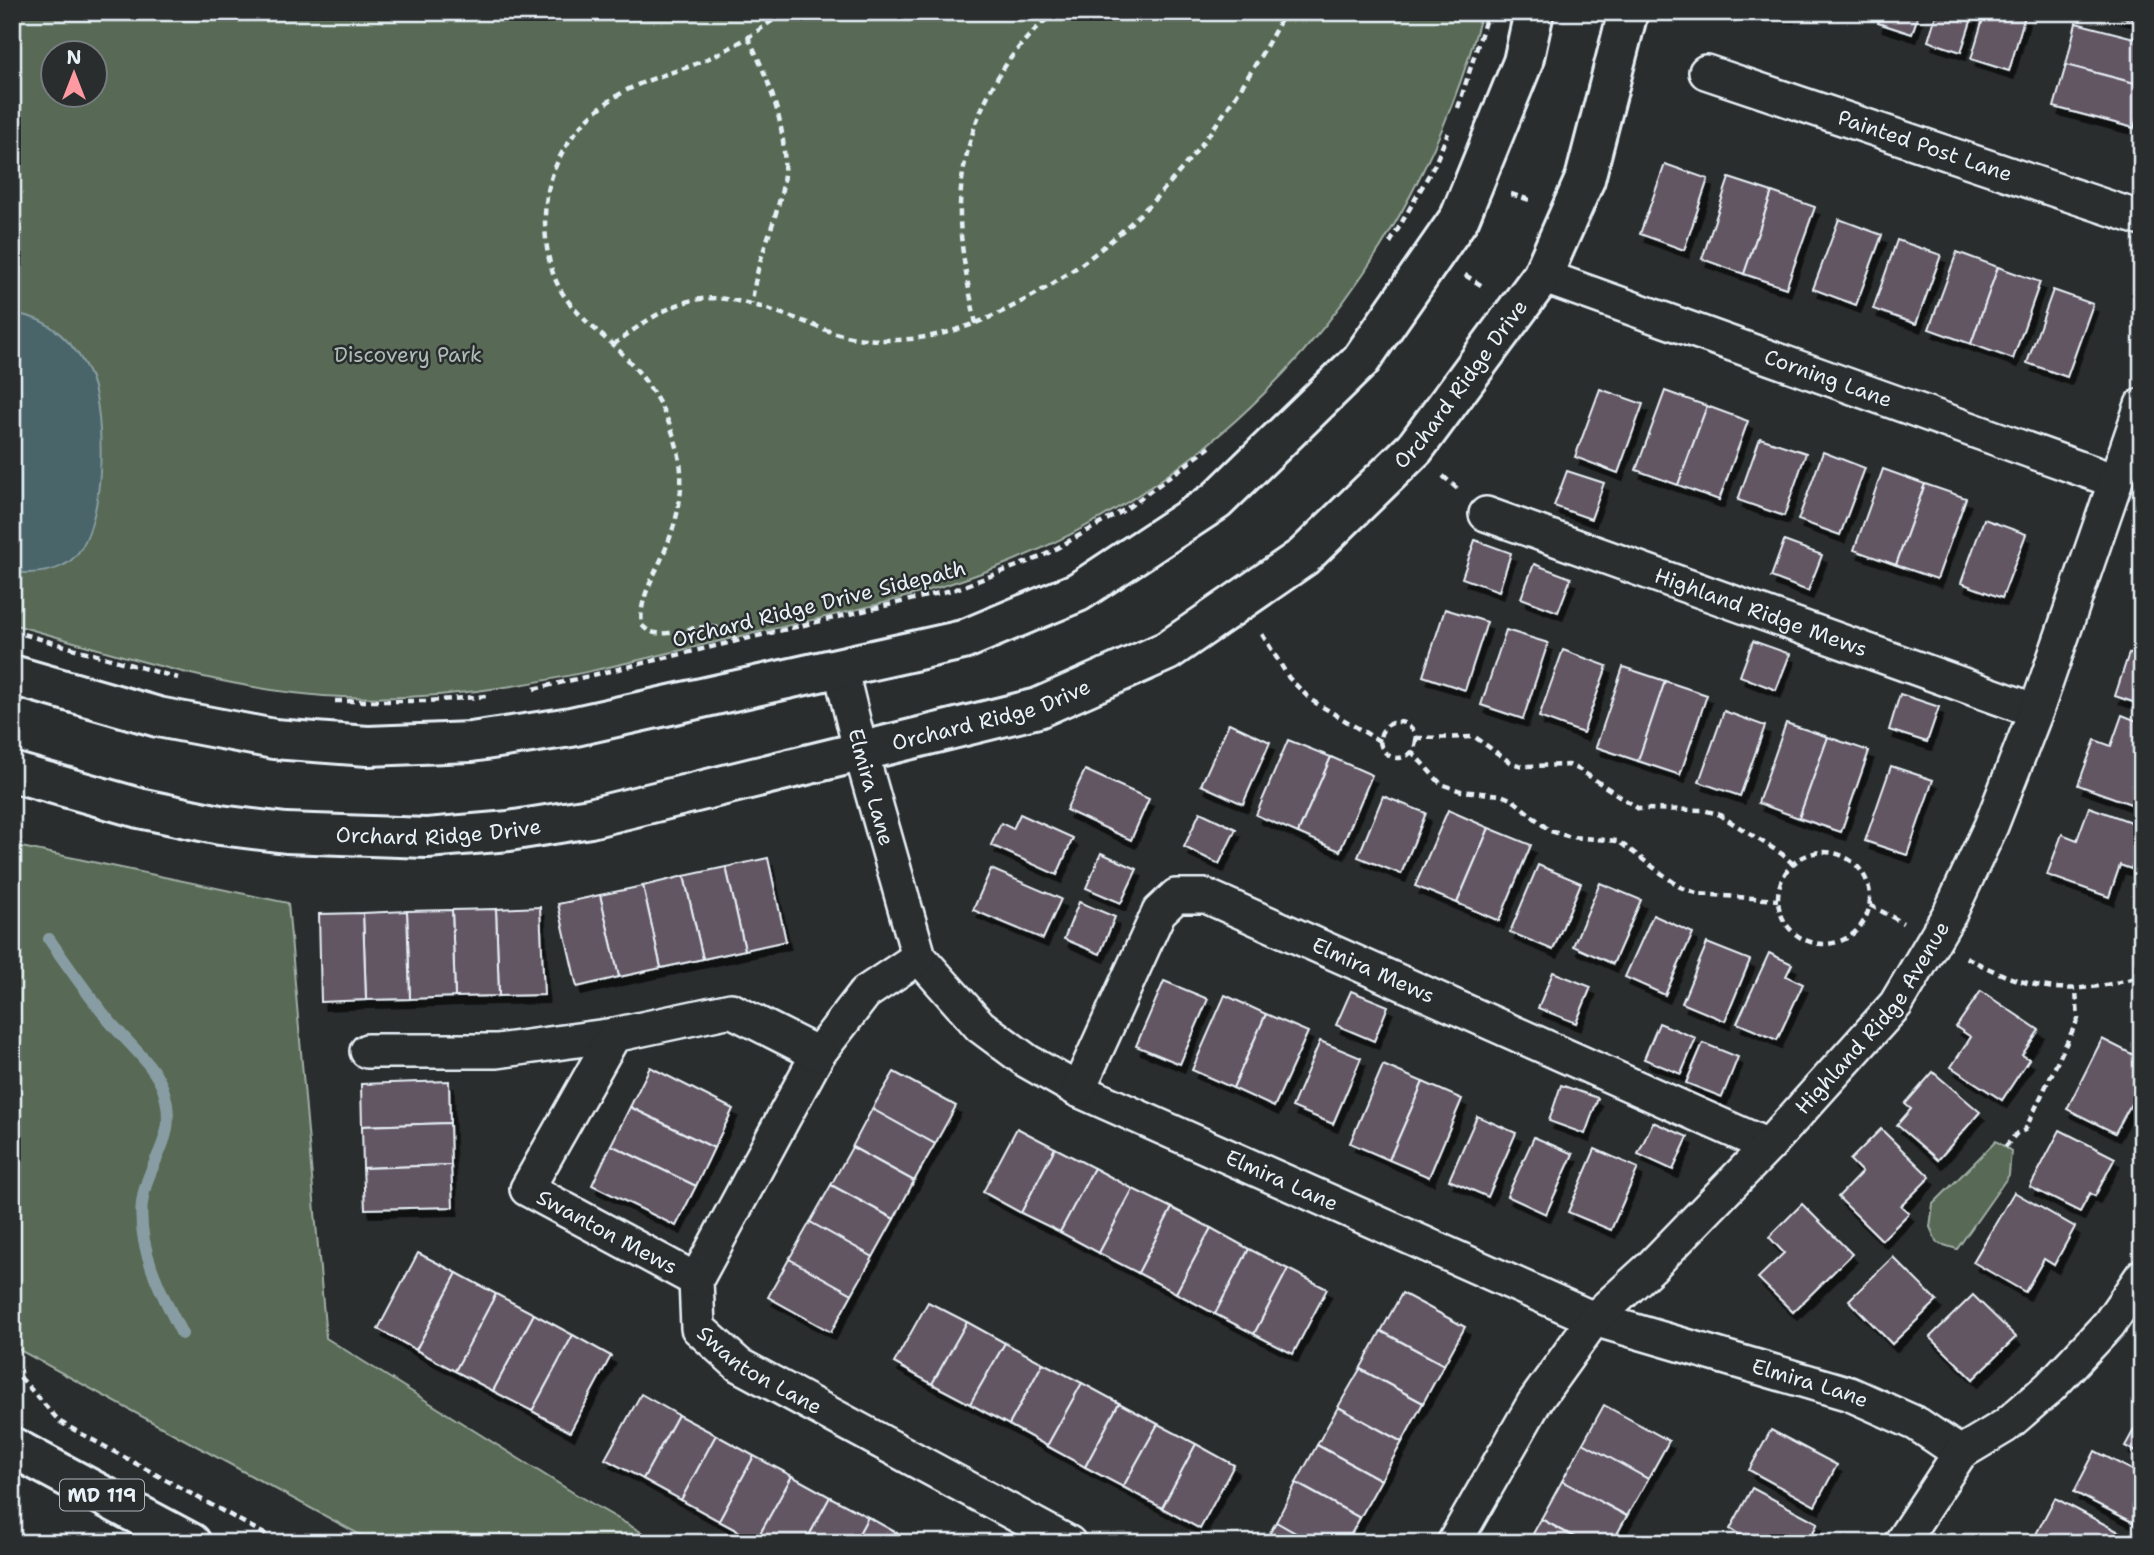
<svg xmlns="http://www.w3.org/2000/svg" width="2154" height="1555" viewBox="0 0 2154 1555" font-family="'Shantell Sans',sans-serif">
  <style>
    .green { fill: #586a54; stroke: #a0aea6; stroke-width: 2; fill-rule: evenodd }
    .water { fill: #48656b; stroke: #889da3; stroke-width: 2 }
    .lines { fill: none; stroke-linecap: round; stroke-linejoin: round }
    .stream { stroke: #889da3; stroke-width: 12 }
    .building { fill: #645764; stroke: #e8f1f8; stroke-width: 2; filter: url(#shadow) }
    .street-casing { stroke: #e8f1f8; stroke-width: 38 }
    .secondary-casing { stroke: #e8f1f8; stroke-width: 44 }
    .primary-casing { stroke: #e8f1f8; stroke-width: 44 }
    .path { stroke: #e8f1f8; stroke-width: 4.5; stroke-dasharray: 7 5; stroke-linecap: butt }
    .street { stroke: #2a2d2e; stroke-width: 33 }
    .secondary { stroke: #2a2d2e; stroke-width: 38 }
    .primary { stroke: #2a2d2e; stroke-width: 38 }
    .labels { text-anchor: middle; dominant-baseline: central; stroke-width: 5; stroke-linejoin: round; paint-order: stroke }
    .shield { fill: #2a2d2e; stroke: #afb6bb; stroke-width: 2 }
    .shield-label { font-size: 19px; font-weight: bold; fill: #e8f1f8 }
    .street-label { font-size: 21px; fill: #e8f1f8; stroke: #2a2d2e }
    .park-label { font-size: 21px; fill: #aebbb6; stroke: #2a2d2e }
  </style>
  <defs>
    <filter id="shadow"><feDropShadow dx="4.5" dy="8" stdDeviation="0" flood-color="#0009"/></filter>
  </defs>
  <rect width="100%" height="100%" fill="#2a2d2e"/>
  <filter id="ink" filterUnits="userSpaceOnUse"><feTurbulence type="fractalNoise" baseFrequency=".0143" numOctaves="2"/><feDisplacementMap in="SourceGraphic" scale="14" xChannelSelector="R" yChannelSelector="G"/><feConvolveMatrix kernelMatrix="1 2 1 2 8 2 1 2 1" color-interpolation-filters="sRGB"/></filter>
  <g filter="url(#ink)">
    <g class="green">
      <path d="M12,12H1482C1415,266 1236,479 987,571C901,603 809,620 720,641C591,671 477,703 342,697C229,692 121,655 12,624ZM52,52H94V94H52Z"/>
      <path d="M12,845L288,903L326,1338L577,1495L660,1543H375L12,1346Z"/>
      <path d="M1996,1141L2011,1151L2009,1175L1957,1249L1937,1243L1930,1227L1933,1204Z"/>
    </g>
    <path class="water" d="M12,314C49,315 78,346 91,378C106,417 108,543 64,565C48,574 30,574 12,572Z"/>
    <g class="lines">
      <path class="stream" d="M49,939C67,965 86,992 106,1017C122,1038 157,1066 164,1092C179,1141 147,1160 142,1203C137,1248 162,1295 182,1334"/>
    </g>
    <g class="building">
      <path d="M1736,12H1789V15Z"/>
      <path d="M1881,12H1919L1912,34L1878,23Z"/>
      <path d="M1937,12H1974L1961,52L1928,41Z"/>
      <path d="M1985,12H2026L2009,71L1971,59Z"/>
      <path d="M2098,12H2142V21Z"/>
      <path d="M2076,23L2142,40V85L2066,65Z"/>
      <path d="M2066,65L2142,85V99L2134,128L2054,107Z"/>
      <path d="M1665,164L1708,179L1684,250L1640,234Z"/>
      <path d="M1729,178L1772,192L1744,274L1702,259Z"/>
      <path d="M1772,192L1815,207L1786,288L1744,274Z"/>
      <path d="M1839,219L1882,235L1856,305L1813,289Z"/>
      <path d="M1897,240L1941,255L1916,324L1873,309Z"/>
      <path d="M1957,252L1998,267L1971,344L1929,329Z"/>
      <path d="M1998,267L2040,282L2013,359L1971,344Z"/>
      <path d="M2053,290L2093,304L2067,377L2027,363Z"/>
      <path d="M1600,389L1643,404L1618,473L1575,457Z"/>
      <path d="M1665,391L1707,406L1678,485L1636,470Z"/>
      <path d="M1707,406L1748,421L1719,500L1678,485Z"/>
      <path d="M1760,438L1806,453L1784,516L1738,500Z"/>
      <path d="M1823,452L1865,468L1840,535L1798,520Z"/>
      <path d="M1883,469L1925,484L1896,565L1854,550Z"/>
      <path d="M1567,471L1604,483L1591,519L1554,506Z"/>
      <path d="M1925,484L1966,498L1937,579L1896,565Z"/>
      <path d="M1984,519L2026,534L2002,598L1961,583Z"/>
      <path d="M1475,540L1511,553L1499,591L1462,578Z"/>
      <path d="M1784,541L1822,555L1808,591L1771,577Z"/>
      <path d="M1534,564L1571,578L1558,612L1521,598Z"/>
      <path d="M1445,609L1487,622L1465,690L1423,676Z"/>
      <path d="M1506,630L1548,643L1523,719L1481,705Z"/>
      <path d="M1753,641L1790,654L1776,690L1740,676Z"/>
      <path d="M2142,642V705L2115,696L2129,653L2137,656Z"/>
      <path d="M1563,650L1607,666L1583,733L1539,717Z"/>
      <path d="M1623,667L1665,681L1638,761L1596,747Z"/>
      <path d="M1665,681L1707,695L1680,775L1638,761Z"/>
      <path d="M1900,694L1939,707L1927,742L1889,730Z"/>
      <path d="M1724,711L1765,726L1740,796L1699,782Z"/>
      <path d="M2122,715L2142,723V808L2078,785L2095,740L2111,746Z"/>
      <path d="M1229,723L1270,742L1243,804L1201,785Z"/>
      <path d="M1786,723L1828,737L1799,818L1758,803Z"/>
      <path d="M1828,737L1869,751L1841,832L1799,818Z"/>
      <path d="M1288,740L1331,757L1298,833L1256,815Z"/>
      <path d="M1331,757L1372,775L1340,851L1298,833Z"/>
      <path d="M1891,766L1933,780L1907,855L1865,841Z"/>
      <path d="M1085,770L1149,799L1131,840L1066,810Z"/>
      <path d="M1383,796L1426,813L1401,874L1358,857Z"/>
      <path d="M2089,807L2142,826V837L2131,869L2120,865L2109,897L2047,875L2062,834L2077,840Z"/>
      <path d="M1448,810L1489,828L1457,903L1415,886Z"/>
      <path d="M1200,812L1236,829L1219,864L1184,847Z"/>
      <path d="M1020,814L1073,838L1057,875L991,845L1001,823L1013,829Z"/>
      <path d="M1489,828L1531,845L1499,921L1457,903Z"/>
      <path d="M1101,853L1137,869L1121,903L1086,888Z"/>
      <path d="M768,858L786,941L745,950L726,867Z"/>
      <path d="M1538,865L1581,883L1553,950L1510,932Z"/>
      <path d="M726,867L745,950L703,959L684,876Z"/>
      <path d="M991,869L1061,899L1043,939L973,910Z"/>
      <path d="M684,876L703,959L661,968L643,886Z"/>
      <path d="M1600,883L1641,900L1613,964L1573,946Z"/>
      <path d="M643,886L661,968L619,977L600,895Z"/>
      <path d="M600,895L619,977L577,987L558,904Z"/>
      <path d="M1079,902L1115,917L1100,954L1064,939Z"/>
      <path d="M540,907L544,995L499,996L496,909Z"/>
      <path d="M496,909L499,996L455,997L452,910Z"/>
      <path d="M452,910L455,997L410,999L407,911Z"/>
      <path d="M407,911L410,999L366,1000L363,913Z"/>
      <path d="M363,913L366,1000L321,1002L319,914Z"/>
      <path d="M1653,915L1693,933L1665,995L1625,977Z"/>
      <path d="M2142,920V938L2136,936Z"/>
      <path d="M1707,943L1750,960L1725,1021L1682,1003Z"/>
      <path d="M1769,953L1792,964L1786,976L1803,984L1777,1040L1737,1023Z"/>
      <path d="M1553,972L1591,987L1576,1023L1538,1008Z"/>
      <path d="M1164,981L1208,999L1180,1064L1136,1046Z"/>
      <path d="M1351,991L1388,1006L1374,1041L1336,1025Z"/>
      <path d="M1981,991L2039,1030L2022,1055L2029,1059L2002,1100L1951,1067L1971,1037L1956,1027Z"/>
      <path d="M1225,995L1266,1014L1233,1088L1192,1070Z"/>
      <path d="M1266,1014L1308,1032L1274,1107L1233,1088Z"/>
      <path d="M1659,1023L1696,1038L1681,1074L1644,1059Z"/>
      <path d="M2102,1039L2142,1059V1109L2131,1104L2115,1133L2067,1109Z"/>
      <path d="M1320,1041L1361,1058L1333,1124L1292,1107Z"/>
      <path d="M1703,1043L1738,1057L1722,1097L1686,1083Z"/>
      <path d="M1383,1065L1423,1082L1389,1160L1350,1143Z"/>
      <path d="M650,1067L733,1109L714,1148L630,1107Z"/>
      <path d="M894,1072L956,1106L935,1144L872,1109Z"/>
      <path d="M1933,1072L1980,1112L1938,1160L1897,1125L1911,1109L1905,1104Z"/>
      <path d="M449,1081L450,1123L362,1126L361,1084Z"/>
      <path d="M1423,1082L1462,1099L1429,1177L1389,1160Z"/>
      <path d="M1561,1085L1598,1098L1585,1134L1549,1121Z"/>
      <path d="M630,1107L714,1148L696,1186L611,1145Z"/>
      <path d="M872,1109L935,1144L914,1181L852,1147Z"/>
      <path d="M1477,1116L1516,1133L1488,1197L1449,1180Z"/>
      <path d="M1653,1122L1688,1137L1673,1170L1638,1154Z"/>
      <path d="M450,1123L451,1165L363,1168L362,1126Z"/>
      <path d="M1017,1128L1055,1148L1021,1213L983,1192Z"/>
      <path d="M1881,1129L1930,1177L1901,1206L1909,1213L1882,1240L1838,1197L1862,1172L1850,1160Z"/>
      <path d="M2060,1130L2115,1158L2095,1196L2090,1193L2080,1212L2030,1187Z"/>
      <path d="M1534,1137L1573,1154L1546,1214L1507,1196Z"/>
      <path d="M611,1145L696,1186L676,1226L592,1185Z"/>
      <path d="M852,1147L914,1181L894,1219L831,1185Z"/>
      <path d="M1055,1148L1094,1168L1060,1232L1021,1213Z"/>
      <path d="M1595,1149L1638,1168L1611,1230L1568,1212Z"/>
      <path d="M451,1165L453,1207L365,1209L363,1168Z"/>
      <path d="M1094,1168L1133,1189L1099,1253L1060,1232Z"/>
      <path d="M831,1185L894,1219L873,1257L810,1222Z"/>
      <path d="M1133,1189L1172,1208L1138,1273L1099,1253Z"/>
      <path d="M2014,1192L2075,1227L2054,1265L2044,1259L2025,1292L1973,1262Z"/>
      <path d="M1802,1204L1852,1254L1793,1312L1758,1278L1784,1253L1769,1237Z"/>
      <path d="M1172,1208L1211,1228L1176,1293L1138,1273Z"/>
      <path d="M810,1222L873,1257L852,1294L789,1259Z"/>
      <path d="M1211,1228L1249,1249L1215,1314L1176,1293Z"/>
      <path d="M1249,1249L1288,1269L1254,1334L1215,1314Z"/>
      <path d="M418,1253L457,1273L416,1350L378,1329Z"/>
      <path d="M1893,1257L1937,1301L1892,1344L1849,1300Z"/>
      <path d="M789,1259L852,1294L831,1332L768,1297Z"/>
      <path d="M1288,1269L1327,1289L1293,1354L1254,1334Z"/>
      <path d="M457,1273L496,1294L455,1371L416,1350Z"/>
      <path d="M1402,1293L1465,1327L1444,1365L1381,1331Z"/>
      <path d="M496,1294L534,1314L493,1391L455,1371Z"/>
      <path d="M1973,1295L2016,1337L1973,1379L1930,1337Z"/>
      <path d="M928,1302L967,1322L932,1384L894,1363Z"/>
      <path d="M534,1314L573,1335L532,1411L493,1391Z"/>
      <path d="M967,1322L1005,1343L970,1404L932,1384Z"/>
      <path d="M1381,1331L1444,1365L1423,1403L1360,1369Z"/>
      <path d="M573,1335L611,1356L570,1432L532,1411Z"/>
      <path d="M1005,1343L1043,1363L1009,1425L970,1404Z"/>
      <path d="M1043,1363L1082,1383L1047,1446L1009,1425Z"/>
      <path d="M1360,1369L1423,1403L1402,1442L1338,1407Z"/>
      <path d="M1082,1383L1119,1403L1085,1467L1047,1446Z"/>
      <path d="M641,1394L678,1415L643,1479L605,1459Z"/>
      <path d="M1119,1403L1158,1424L1123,1487L1085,1467Z"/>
      <path d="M1604,1405L1669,1441L1648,1479L1583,1443Z"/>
      <path d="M1338,1407L1402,1442L1381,1480L1317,1445Z"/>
      <path d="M678,1415L716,1435L681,1500L643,1479Z"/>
      <path d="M2142,1415V1455L2125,1446Z"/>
      <path d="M1158,1424L1196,1444L1162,1508L1123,1487Z"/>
      <path d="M1771,1430L1837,1465L1815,1506L1749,1470Z"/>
      <path d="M716,1435L754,1456L719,1521L681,1500Z"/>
      <path d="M1583,1443L1648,1479L1627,1516L1562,1481Z"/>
      <path d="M1196,1444L1234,1465L1200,1529L1162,1508Z"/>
      <path d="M1317,1445L1381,1480L1360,1518L1296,1483Z"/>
      <path d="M2095,1451L2142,1475V1527L2074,1492Z"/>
      <path d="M754,1456L792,1476L756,1541L719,1521Z"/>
      <path d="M792,1476L830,1497L805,1543H759L756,1541Z"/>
      <path d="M1562,1481L1627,1516L1612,1543H1585L1541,1519Z"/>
      <path d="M1296,1483L1360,1518L1346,1543H1313L1276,1522Z"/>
      <path d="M1752,1488L1818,1523L1807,1543H1755L1730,1529Z"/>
      <path d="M830,1497L868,1517L854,1543H805Z"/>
      <path d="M2055,1498L2121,1533L2115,1543H2043L2034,1538Z"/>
      <path d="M868,1517L906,1538L904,1543H854Z"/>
      <path d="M1541,1519L1585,1543H1528Z"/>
      <path d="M1276,1522L1313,1543H1264Z"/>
    </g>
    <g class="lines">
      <g class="street-casing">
        <g id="street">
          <path id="s1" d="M1706,72L2142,219"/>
          <path id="s2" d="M1542,276L2115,481"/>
          <path id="s3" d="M1486,514L2036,711"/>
          <path id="s4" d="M840,667L861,753L919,957L980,1026L1027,1061L1078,1090L1594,1319L1850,1394L1917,1424L1960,1453"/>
          <path id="s5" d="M919,957L865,993L818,1054L696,1280L698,1328L739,1365L1069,1543"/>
          <path d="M367,1051H497L614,1035"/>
          <path id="s6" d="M1078,1090L1159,912L1176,896H1206L1768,1146"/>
          <path d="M696,1280L527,1189L614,1035L731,1010L818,1054"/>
          <path id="s7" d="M1454,1543L1534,1403L1594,1319L1651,1267L1768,1146L1896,1004L1950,913L1991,826L2036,711L2142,405"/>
          <path d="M1901,1543L1960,1453L2005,1426L2050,1387L2109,1324L2142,1276"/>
        </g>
      </g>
      <g class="secondary-casing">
        <g id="secondary">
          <path d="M12,675L158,717L274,739L368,746L471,742L571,727L963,640L1078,592L1216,501L1361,360L1460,217L1523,62L1534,12"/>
          <path id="s8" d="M12,772L139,808L220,825L286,833L427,838L509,831L590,818L1038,708L1167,651L1303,557L1415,448L1542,276L1585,179L1628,12"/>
        </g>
      </g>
      <g class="primary-casing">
        <path id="primary" d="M12,1447L191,1543"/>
      </g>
      <g class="path">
        <path d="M748,37C771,84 793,140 781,194C772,234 756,260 752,304"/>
        <path d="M1458,108L1488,12"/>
        <path d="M1511,194L1533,201"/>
        <path d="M1390,243L1434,166L1448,133"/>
        <path d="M1465,275L1484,287"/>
        <path d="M976,324C969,289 961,254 960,218C958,142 994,58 1056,12"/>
        <path d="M613,345C688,288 709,288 797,319C817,326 835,335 857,338C919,346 969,330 1023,301C1142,237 1223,129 1285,12"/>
        <path d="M1443,476L1460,491"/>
        <path d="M12,631L178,678"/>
        <path d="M1262,634L1289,678L1311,700L1381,742"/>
        <path d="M737,642C714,605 662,651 642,625C638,600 654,577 663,555C678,520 687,485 677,447C667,409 643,372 613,345C596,330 582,319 568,301C549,277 545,246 545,216C547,154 587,106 642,83C663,74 686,69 707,59C734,47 760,31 783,12"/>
        <path d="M534,689L956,589L1041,557L1126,509L1210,447"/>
        <path d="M335,701H429L487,696"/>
        <circle cx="1398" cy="740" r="18"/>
        <path d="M1416,738L1475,737L1511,763L1523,766L1569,765L1580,770L1639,809L1703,810L1718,814L1782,854L1793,864"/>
        <path d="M1411,751L1441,784L1461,791L1501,795L1513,800L1550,831L1571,837L1618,841L1680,887L1699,894L1778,900"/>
        <circle cx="1824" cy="898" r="46"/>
        <path d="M1870,905L1903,923"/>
        <path d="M1966,957C2030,992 2072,997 2142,976"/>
        <path d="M2005,1147L2017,1133L2025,1130L2078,1019L2076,991"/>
        <path d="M12,1368L60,1422L281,1543"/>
      </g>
      <use href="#street" class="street"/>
      <use href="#secondary" class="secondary"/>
      <use href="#primary" class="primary"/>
    </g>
  </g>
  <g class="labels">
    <rect class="shield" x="60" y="1479.5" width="84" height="31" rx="5"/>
    <g class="shield-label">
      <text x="102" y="1495">MD 119</text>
    </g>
    <g class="street-label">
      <text stroke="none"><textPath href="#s1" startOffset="231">Painted Post Lane</textPath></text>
      <text stroke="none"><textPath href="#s2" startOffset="304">Corning Lane</textPath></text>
      <text stroke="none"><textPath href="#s8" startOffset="1589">Orchard Ridge Drive</textPath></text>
      <text transform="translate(819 604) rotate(-14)">Orchard Ridge Drive Sidepath</text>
      <text stroke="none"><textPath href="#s3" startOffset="292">Highland Ridge Mews</textPath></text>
      <text stroke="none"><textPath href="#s8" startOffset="1001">Orchard Ridge Drive</textPath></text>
      <text stroke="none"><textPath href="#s4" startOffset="124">Elmira Lane</textPath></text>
      <text stroke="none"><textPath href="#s8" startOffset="434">Orchard Ridge Drive</textPath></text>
      <text stroke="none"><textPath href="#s6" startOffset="432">Elmira Mews</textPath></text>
      <text stroke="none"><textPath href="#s7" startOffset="676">Highland Ridge Avenue</textPath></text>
      <text stroke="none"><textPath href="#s4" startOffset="733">Elmira Lane</textPath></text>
      <text transform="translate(607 1232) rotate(28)">Swanton Mews</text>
      <text stroke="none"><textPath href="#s5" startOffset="522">Swanton Lane</textPath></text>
      <text stroke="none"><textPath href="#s4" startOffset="1300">Elmira Lane</textPath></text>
    </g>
    <g class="park-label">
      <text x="408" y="355">Discovery Park</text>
    </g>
  </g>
  <rect width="2154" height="1555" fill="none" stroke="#2a2d2e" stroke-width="42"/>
  <rect x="21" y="21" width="2112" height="1513" fill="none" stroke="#e8f1f8" stroke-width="2.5" filter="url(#ink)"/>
  <g transform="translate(74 74)"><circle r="33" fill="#2a2d2e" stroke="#767b7f" stroke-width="2"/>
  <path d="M0-5L12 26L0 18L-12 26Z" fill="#ff9aa2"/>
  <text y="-10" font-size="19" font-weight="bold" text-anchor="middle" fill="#e8f1f8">N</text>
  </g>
</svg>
